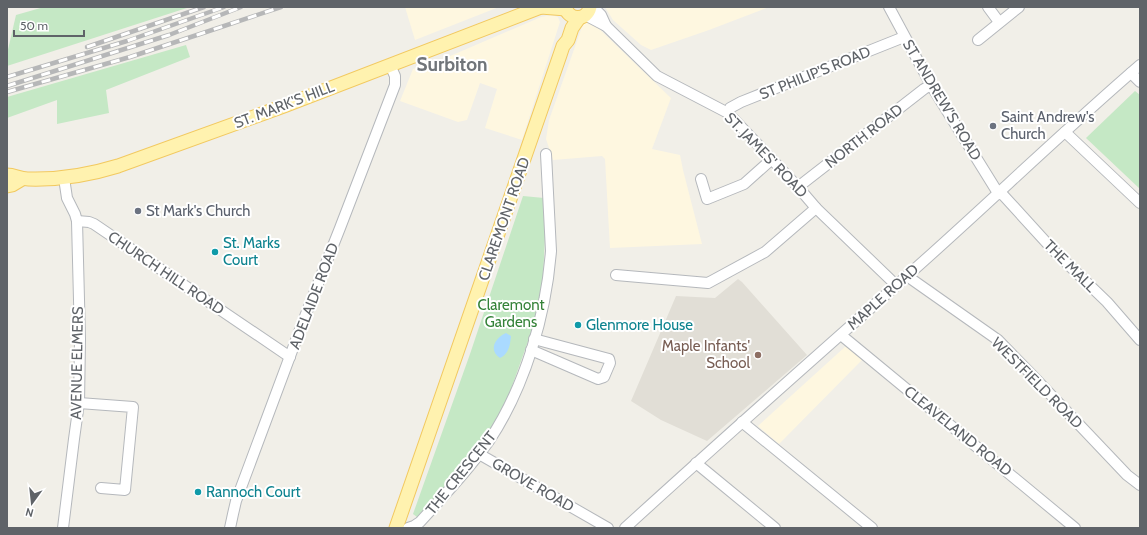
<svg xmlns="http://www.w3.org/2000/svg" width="1147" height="535" viewBox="0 0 1147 535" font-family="Cabin,sans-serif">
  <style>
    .commercial { fill: #fef7e0 }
    .education { fill: #e1ded6 }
    .green { fill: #c5e8c5 }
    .water { fill: #aadaff }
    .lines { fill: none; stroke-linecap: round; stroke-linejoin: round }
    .minor-casing { stroke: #b5b8bc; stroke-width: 12 }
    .major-casing { stroke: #f2c960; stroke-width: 15 }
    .minor { stroke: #fff; stroke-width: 10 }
    .major { stroke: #fff2af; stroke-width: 13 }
    .rail-casing { stroke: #b6b7b8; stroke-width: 4.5 }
    .rail { stroke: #fff; stroke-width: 3; stroke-dasharray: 9; stroke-linecap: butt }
    .worship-dot { fill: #6b7280; stroke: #fff; stroke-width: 1.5 }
    .culture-dot { fill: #0f9aa8; stroke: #fff; stroke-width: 1.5 }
    .education-dot { fill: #8d6e63; stroke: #fff; stroke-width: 1.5 }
    .labels { text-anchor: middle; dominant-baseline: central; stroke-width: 4; stroke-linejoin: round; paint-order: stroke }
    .street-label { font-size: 15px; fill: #5f6368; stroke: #fff }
    .worship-label { font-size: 15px; fill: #5b616d; stroke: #fff; text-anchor: start }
    .culture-label { font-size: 15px; fill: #0d838f; stroke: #fff; text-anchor: start }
    .park-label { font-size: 15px; fill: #348238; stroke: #fff }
    .education-label { font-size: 15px; fill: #785e54; stroke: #fff; text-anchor: end }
    .district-label { font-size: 19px; font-weight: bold; fill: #70757a; stroke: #fff }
  </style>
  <rect width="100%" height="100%" fill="#f1efe8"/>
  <g class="commercial">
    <path d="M405,7H499L415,40Z"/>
    <path d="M605,7H769L709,30L651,50L641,45L613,20Z"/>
    <path d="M551,15L558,17L560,22L522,140L485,128L497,89L480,83L467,120L458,122L400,101L413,69L425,64L434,63L541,17Z"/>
    <path d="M588,22L593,23L671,98L652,149L680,155L683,170L702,244L610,248L605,159L602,156L553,160L546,139L549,120L583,24Z"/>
    <path d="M846,346L862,360L779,444L758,426Z"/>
  </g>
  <path class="education" d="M738,279L742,282L807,355L707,441L661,420L631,401L676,296L715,298Z"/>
  <g class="green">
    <path d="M44,7H190L7,66V54L16,15Z"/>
    <path d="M186,45L190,57L106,90L109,113L57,124V100L7,118V97Z"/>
    <path d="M1135,91L1140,95V189L1086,138Z"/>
    <path d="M523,196L544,198L545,237L543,278L536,319L501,417L461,473L417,517L413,514L470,354Z"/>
  </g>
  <path class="water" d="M506,333L511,336C510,345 509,354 500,358C488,350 495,338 506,333Z"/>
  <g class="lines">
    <g class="minor-casing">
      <g id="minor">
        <path d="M593,7L601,15L606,26"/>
        <path d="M889,7L931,85L998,193"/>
        <path d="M988,7L999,22"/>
        <path d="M585,15L606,26L657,76L728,113L798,187L816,208L896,285"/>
        <path d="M978,40L1019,7"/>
        <path d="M1131,73L1140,82"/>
        <path d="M728,113L730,108L741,102L904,37"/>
        <path d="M1065,132L1140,203"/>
        <path d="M701,179L707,199L744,184L772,159"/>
        <path d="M798,187L924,89L931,85"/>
        <path d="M998,193L1003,195L1055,252L1107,302L1140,340"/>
        <path d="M77,221L89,222L94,224L290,357"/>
        <path d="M616,275L708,283L765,252L816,208"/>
        <path d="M907,276L998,340L1032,375L1127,475L1140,485"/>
        <path d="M841,335L1075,528"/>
        <path d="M531,350L598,379L604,377L610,363L609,359L534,339"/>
        <path d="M79,403L133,407L125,490L101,488"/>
        <path d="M742,422L872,528"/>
        <path d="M479,454L608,528"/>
        <path d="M696,463L775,528"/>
        <path d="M63,528L74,439L79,403L80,339L77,221L75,214L67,198L64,178"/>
        <path d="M230,528L233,514L236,501L302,324L340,228L395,85V76L390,65"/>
        <path d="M408,528L414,526L420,522C439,501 459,480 476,458C480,452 485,447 489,441C525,387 546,315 551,251L546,154"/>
        <path d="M625,528C718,443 813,359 908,275C986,206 1061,133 1140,65"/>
      </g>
    </g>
    <g class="major-casing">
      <g id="major">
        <path d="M541,7L566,9"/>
        <path d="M565,7C569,21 587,21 590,7"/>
        <path d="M7,175C15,175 19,179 28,179C59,180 89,175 118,166L284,106L541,7"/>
        <path d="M7,186L12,185L22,179"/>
        <path d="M396,528L560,55L563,46L568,40L572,28L579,18"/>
      </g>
    </g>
    <use href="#minor" class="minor"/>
    <use href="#major" class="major"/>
    <g class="rail-casing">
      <g id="rail">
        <path d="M87,47L204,7"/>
        <path d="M7,77L127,41L224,7"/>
        <path d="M7,86L169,35L241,7"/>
        <path d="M7,92L130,57L200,34L281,7"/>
      </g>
    </g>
    <use href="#rail" class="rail"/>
  </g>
  <g class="worship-dot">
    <circle cx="993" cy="126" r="4"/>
    <circle cx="138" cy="211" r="4"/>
  </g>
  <g class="culture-dot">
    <circle cx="215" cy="252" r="4"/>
    <circle cx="578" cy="325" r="4"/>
    <circle cx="198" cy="492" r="4"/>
  </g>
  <circle class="education-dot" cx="758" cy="355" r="4"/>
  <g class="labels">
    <g class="street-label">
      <text transform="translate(815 73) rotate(-22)">ST PHILIP'S ROAD</text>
      <text transform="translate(942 100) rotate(59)">ST ANDREW'S ROAD</text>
      <text transform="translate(284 105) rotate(-21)">ST. MARK'S HILL</text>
      <text transform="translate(864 136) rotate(-38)">NORTH ROAD</text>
      <text transform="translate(766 155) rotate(46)">ST. JAMES' ROAD</text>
      <text transform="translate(504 219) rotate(-71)">CLAREMONT ROAD</text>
      <text transform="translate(1070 266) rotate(45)">THE MALL</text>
      <text transform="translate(166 273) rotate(34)">CHURCH HILL ROAD</text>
      <text transform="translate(314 296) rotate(-69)">ADELAIDE ROAD</text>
      <text transform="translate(883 297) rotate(-42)">MAPLE ROAD</text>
      <text transform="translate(77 363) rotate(-89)">AVENUE ELMERS</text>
      <text transform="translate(1037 383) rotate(45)">WESTFIELD ROAD</text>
      <text transform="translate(958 431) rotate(39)">CLEAVELAND ROAD</text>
      <text transform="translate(461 473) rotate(-51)">THE CRESCENT</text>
      <text transform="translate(533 485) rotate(30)">GROVE ROAD</text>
    </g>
    <g class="worship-label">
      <text x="1001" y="117">Saint Andrew's<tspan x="1001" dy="17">Church</tspan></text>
      <text x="146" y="211">St Mark's Church</text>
    </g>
    <g class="culture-label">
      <text x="223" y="243">St. Marks<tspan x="223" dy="17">Court</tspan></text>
      <text x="586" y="325">Glenmore House</text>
      <text x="206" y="492">Rannoch Court</text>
    </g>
    <g class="park-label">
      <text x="511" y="305">Claremont<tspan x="511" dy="17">Gardens</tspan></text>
    </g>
    <g class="education-label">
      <text x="750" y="346">Maple Infants'<tspan x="750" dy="17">School</tspan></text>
    </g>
    <g class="district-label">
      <text x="452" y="64">Surbiton</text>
    </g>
  </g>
  <rect width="1147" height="535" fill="none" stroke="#5f6368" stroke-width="16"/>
  <g transform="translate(32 503) rotate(195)" stroke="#ffffff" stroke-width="3" paint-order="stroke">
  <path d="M0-3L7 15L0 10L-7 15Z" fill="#5f6368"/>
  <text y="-6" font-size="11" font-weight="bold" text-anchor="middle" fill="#5f6368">N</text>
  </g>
  <path d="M14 30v6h70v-6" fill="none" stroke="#5f6368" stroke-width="2"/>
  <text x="20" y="30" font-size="12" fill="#5f6368" stroke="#ffffff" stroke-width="3" paint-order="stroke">50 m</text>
</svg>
